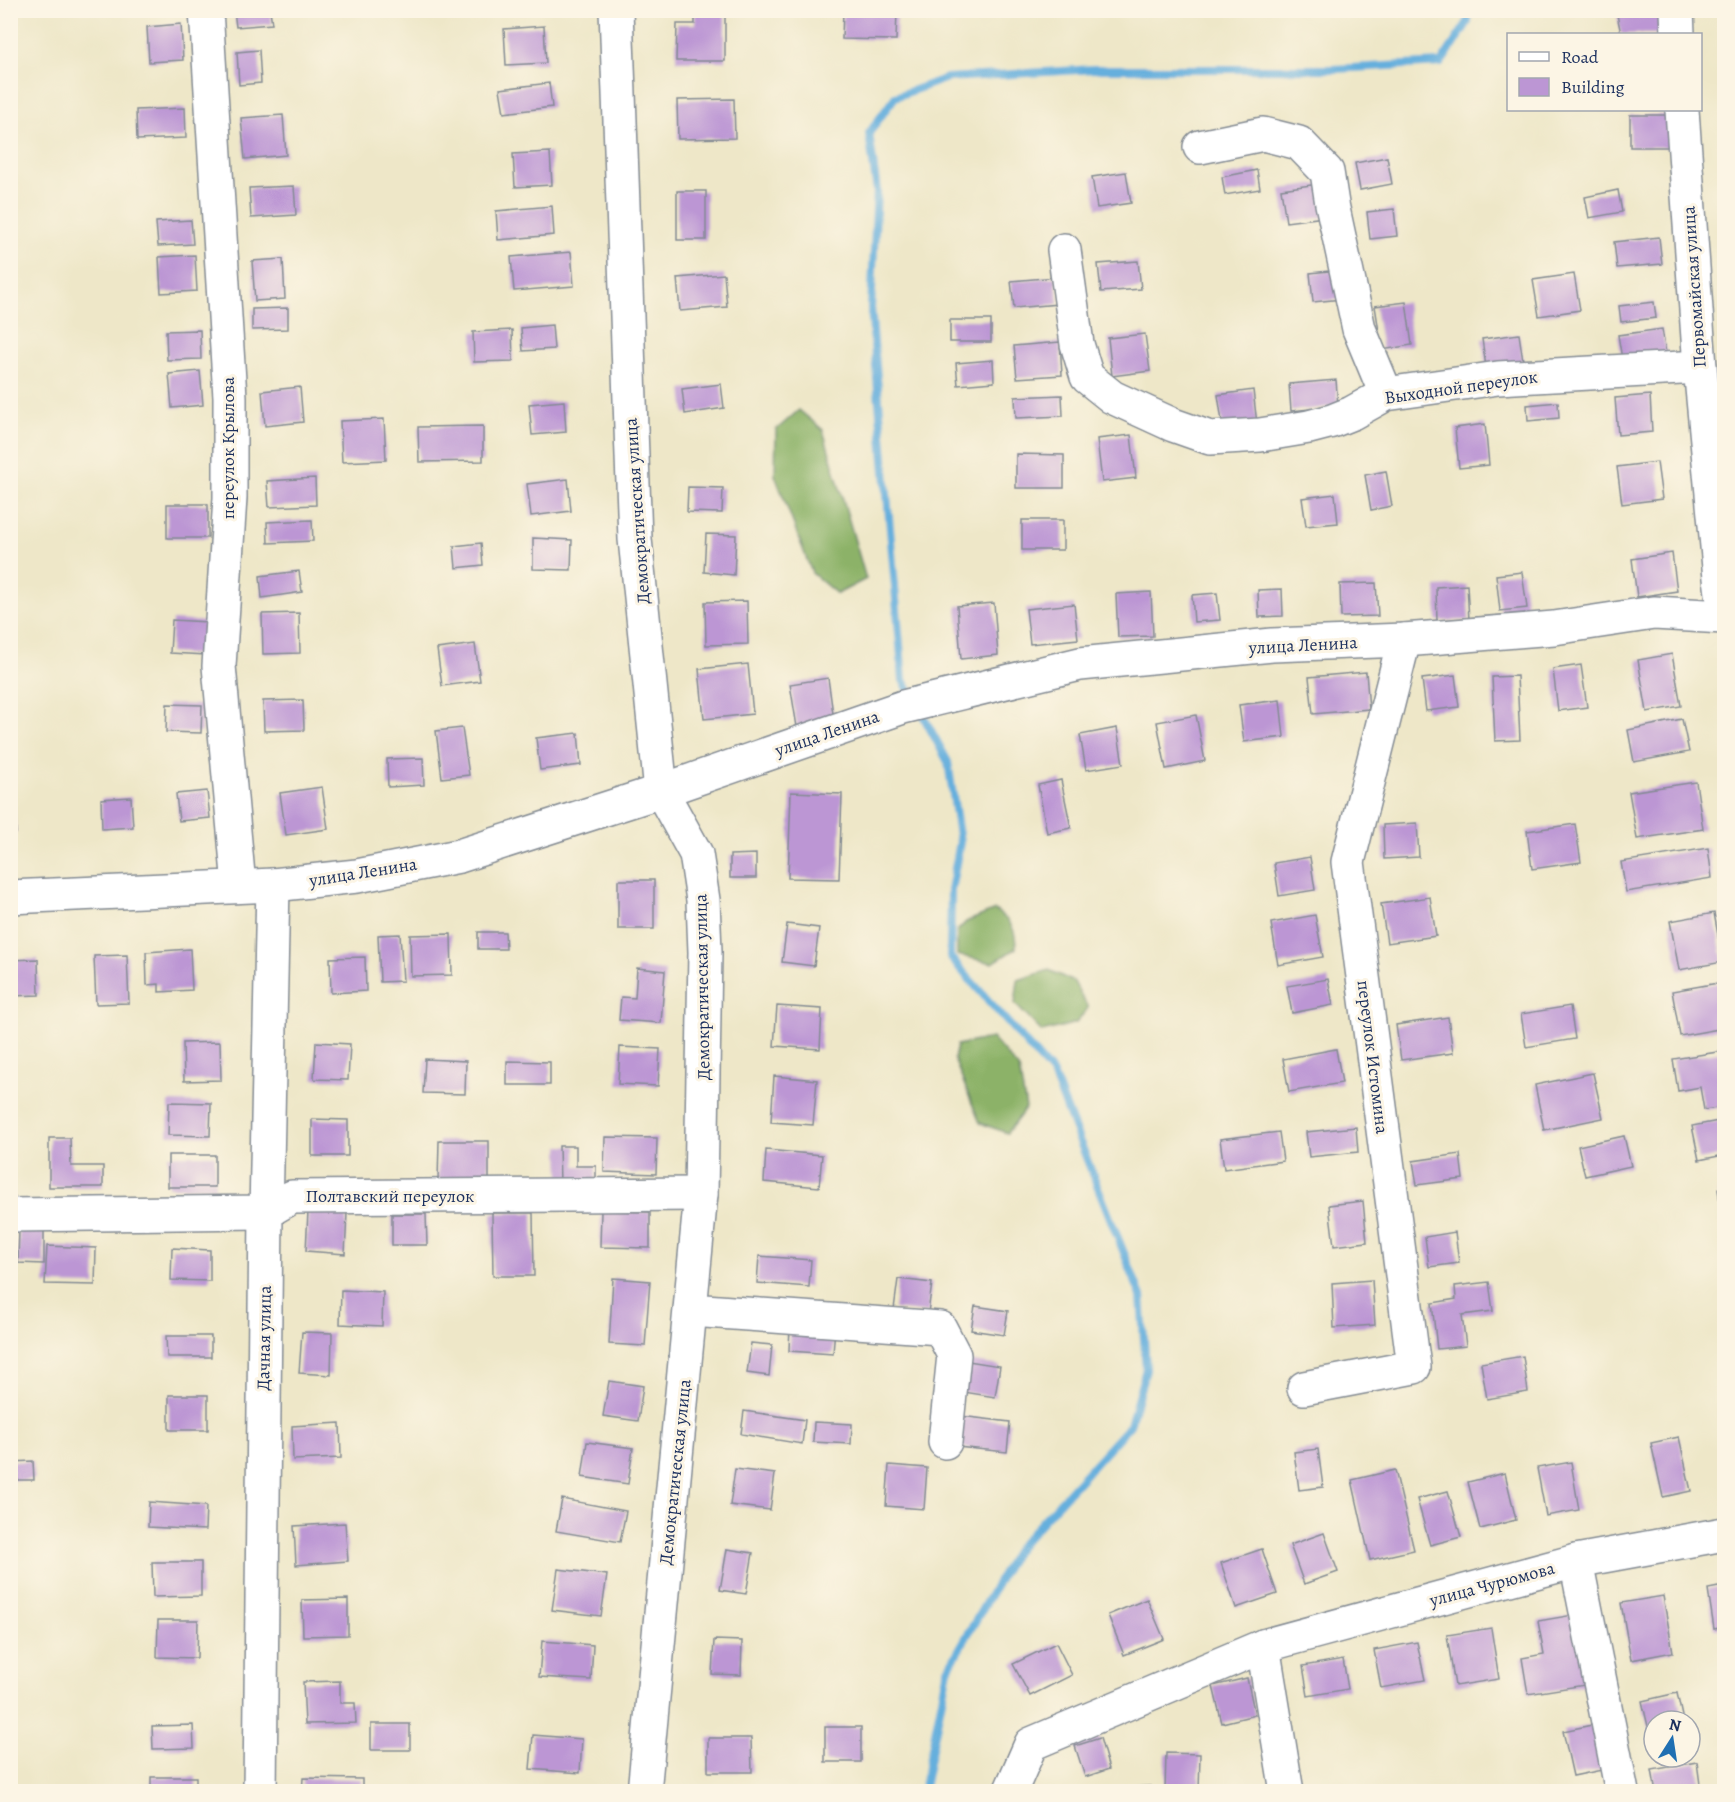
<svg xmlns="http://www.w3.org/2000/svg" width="1735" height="1802" viewBox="0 0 1735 1802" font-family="Alegreya,serif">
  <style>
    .forest { fill: #8cb268; stroke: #547063; stroke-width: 1.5 }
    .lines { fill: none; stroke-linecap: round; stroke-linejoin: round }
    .stream { stroke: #65afdd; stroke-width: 8 }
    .building { fill: #bc96d4 }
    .minor-casing { stroke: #848b93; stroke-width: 36 }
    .minor { stroke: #fff; stroke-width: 33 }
    .labels { text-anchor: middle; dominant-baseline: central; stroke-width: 6; stroke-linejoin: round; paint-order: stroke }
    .street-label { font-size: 18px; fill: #1b2f5e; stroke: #fcf5e5 }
  </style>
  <rect width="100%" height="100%" fill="#fcf5e5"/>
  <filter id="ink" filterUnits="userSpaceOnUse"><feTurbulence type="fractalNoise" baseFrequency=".0167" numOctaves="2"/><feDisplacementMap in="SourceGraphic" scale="12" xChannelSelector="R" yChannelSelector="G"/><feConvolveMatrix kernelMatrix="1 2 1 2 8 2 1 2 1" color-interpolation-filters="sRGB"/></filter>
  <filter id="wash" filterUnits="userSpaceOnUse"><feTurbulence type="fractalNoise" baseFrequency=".008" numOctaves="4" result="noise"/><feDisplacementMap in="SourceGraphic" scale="24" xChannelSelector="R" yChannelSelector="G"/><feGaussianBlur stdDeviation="1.35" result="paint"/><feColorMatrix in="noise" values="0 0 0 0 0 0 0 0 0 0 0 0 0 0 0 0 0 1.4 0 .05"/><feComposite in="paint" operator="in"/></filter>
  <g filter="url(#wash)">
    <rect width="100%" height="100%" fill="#eee7c8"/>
    <g class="forest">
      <path d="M799,410L823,430L866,579L837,594L812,573L775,475L776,430Z"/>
      <path d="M995,910C1011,921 1016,929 1016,948L993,963L957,955V931L966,922Z"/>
      <path d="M1049,970L1074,982L1088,1008L1076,1023L1042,1032L1015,1004L1018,980Z"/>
      <path d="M992,1038L1019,1069L1026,1108L1007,1133L980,1123L954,1059L957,1045Z"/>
    </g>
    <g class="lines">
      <g class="stream">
        <path d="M912,696L903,680L871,308L877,191L869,133L895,97L947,78L1095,69H1334L1441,63L1468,22V10"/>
        <path d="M921,712L948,762L960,842L951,890L950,957L1053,1074L1141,1296L1146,1369L1130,1425L1016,1550L948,1669L923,1792"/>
      </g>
    </g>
    <g id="blocks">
      <g class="building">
        <path d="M234,10H270L272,24L236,27Z"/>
        <path d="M695,10H725V61H676L677,24H695Z"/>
        <path d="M843,10H897L896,40L842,39Z"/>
        <path d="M1616,10H1667L1663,34H1621Z"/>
        <path d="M181,24L183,60L149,62L147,27Z"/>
        <path d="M544,26L546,63L506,65L504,29Z"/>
        <path d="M259,50L261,83L239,85L237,52Z"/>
        <path d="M549,83L552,107L504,113L500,89Z"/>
        <path d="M734,99L735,138L678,139L677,100Z"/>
        <path d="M185,108L186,138L137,140L136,110Z"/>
        <path d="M283,115L286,155L245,159L241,118Z"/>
        <rect x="1630" y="115" width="40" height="32"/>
        <path d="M550,152L552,185L515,187L513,154Z"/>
        <path d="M1387,157L1392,184L1360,190L1355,163Z"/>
        <path d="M1257,170L1260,189L1225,195L1222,177Z"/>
        <path d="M1126,172L1131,203L1097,208L1092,177Z"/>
        <path d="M1319,184L1324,217L1286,222L1281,189Z"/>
        <path d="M294,186L296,215L251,218L249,188Z"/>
        <path d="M1618,190L1622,212L1589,218L1585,197Z"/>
        <rect x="677" y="191" width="29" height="49"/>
        <path d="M552,206L554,235L498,240L496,211Z"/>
        <path d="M1394,209L1397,236L1370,239L1367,212Z"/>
        <path d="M191,220L193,244L158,246L156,222Z"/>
        <path d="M1659,237L1662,264L1617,268L1614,242Z"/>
        <path d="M571,252L574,286L514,291L511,257Z"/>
        <path d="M195,255L197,291L161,293L159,257Z"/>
        <path d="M283,259L285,299L255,301L252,261Z"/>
        <path d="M1138,261L1141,289L1101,292L1098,264Z"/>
        <path d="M1339,270L1342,299L1313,302L1310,273Z"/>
        <path d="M724,274L727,307L680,311L677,278Z"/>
        <path d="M1574,274L1580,310L1539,316L1533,280Z"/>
        <path d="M1056,277L1058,304L1014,308L1011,281Z"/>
        <path d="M1406,302L1412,345L1382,350L1375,306Z"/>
        <path d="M1654,302L1656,318L1621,322L1619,306Z"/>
        <path d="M288,308V329L252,330V309Z"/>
        <rect x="950" y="320" width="41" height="22"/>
        <path d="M552,325L554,349L523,351L521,328Z"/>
        <path d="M1662,329L1667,359L1623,365L1618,335Z"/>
        <path d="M200,330L201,359L167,360L166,331Z"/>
        <path d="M512,330L513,361L474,362L473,332Z"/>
        <path d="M1145,334L1150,371L1112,376L1108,338Z"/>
        <path d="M1519,334L1523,361L1486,367L1482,339Z"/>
        <path d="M1060,342L1062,375L1017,378L1014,346Z"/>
        <path d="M993,360L994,382L958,385L956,363Z"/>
        <path d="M200,371L203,405L172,408L169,374Z"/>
        <path d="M1336,380L1338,406L1291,411L1289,384Z"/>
        <path d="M721,384L724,408L685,414L682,389Z"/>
        <path d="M300,387L303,422L265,426L262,391Z"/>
        <path d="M1253,390L1257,424L1223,428L1218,395Z"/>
        <path d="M1062,395L1063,416L1016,418L1015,397Z"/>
        <path d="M1650,395L1652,432L1618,435L1615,398Z"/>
        <path d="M564,401L566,432L532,435L529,404Z"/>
        <path d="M1558,402L1559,418L1528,421L1527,405Z"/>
        <path d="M384,419L386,460L342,462L340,421Z"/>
        <path d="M1485,424L1489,465L1459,468L1455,428Z"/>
        <path d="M483,426V461L419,462L418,427Z"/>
        <path d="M1131,435L1136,478L1102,482L1097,439Z"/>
        <path d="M1016,454L1064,455V488H1016Z"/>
        <path d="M1657,462L1662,499L1622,504L1617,467Z"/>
        <path d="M1386,471L1392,506L1371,510L1365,475Z"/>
        <path d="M315,478L316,505L269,507L267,481Z"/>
        <path d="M568,479L571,511L531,516L527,484Z"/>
        <path d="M688,487L723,488L722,513L687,512Z"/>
        <path d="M1335,494L1338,523L1306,526L1302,498Z"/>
        <rect x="167" y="504" width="41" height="34"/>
        <path d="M312,520L313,541L268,543L267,522Z"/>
        <rect x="1022" y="520" width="41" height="30"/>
        <path d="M706,534L736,535L734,575L704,572Z"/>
        <path d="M533,538L572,540L571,570L533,569Z"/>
        <path d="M481,543L483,565L456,568L454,546Z"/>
        <path d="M1672,553L1677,591L1637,597L1632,559Z"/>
        <path d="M299,571L302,592L262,598L260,576Z"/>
        <path d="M1522,572L1527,608L1500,611L1496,575Z"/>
        <path d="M1376,583L1378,616L1341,617L1340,584Z"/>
        <path d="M1467,585L1469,620L1437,621L1436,587Z"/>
        <path d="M1282,589L1283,616L1259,617L1258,590Z"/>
        <path d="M1151,592L1153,636L1118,637L1116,594Z"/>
        <path d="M1217,593L1220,620L1194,622L1192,595Z"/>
        <path d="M747,601L748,644L706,645L705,602Z"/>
        <path d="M994,603L998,655L961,659L957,606Z"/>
        <path d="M1074,604L1078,639L1030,644L1026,609Z"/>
        <path d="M299,613L300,653L263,654L262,614Z"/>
        <path d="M172,620L208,622L206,655L170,653Z"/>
        <path d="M475,644L480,681L442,686L437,649Z"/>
        <path d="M1672,654L1681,706L1647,712L1638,660Z"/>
        <path d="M748,664L753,714L704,719L699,669Z"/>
        <path d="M1581,665L1587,707L1558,711L1553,669Z"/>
        <path d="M1366,672L1369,709L1313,714L1309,677Z"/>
        <path d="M1455,675L1459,707L1426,711L1422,679Z"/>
        <path d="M1517,676L1520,740L1495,741L1492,677Z"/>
        <path d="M828,678L834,721L797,727L790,684Z"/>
        <path d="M303,700L304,730L264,731L263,701Z"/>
        <path d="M1280,700L1284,737L1244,742L1239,705Z"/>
        <path d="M167,704L202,705L201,733L166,732Z"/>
        <path d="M1196,715L1205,761L1166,769L1157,722Z"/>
        <path d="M1682,719L1689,752L1634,762L1628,730Z"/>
        <path d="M462,728L469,775L442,778L436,731Z"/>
        <path d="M1117,728L1123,764L1086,770L1080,735Z"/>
        <path d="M578,733L581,765L540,770L536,738Z"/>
        <path d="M423,758L424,785L388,787L387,759Z"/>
        <path d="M1061,780L1071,828L1047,833L1038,785Z"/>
        <path d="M1696,782L1703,829L1637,839L1629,792Z"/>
        <path d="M322,787L328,829L286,835L280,793Z"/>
        <path d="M10,789H13L16,833H10Z"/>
        <path d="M207,791L210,818L179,821L176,794Z"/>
        <path d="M791,792L842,794L839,879L788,878Z"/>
        <path d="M131,797L133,827L102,829L101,799Z"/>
        <path d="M1417,823L1419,857L1384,859L1383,825Z"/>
        <path d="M1575,824L1581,862L1532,869L1527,831Z"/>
        <path d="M1708,848L1712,878L1626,892L1621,862Z"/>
        <path d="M756,854V878H730V855Z"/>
        <path d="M1310,857L1315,890L1279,896L1274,863Z"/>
        <rect x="618" y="880" width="36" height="49"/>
        <path d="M1430,897L1436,936L1387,943L1381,904Z"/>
        <path d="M1714,913L1723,962L1679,970L1670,921Z"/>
        <path d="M1315,915L1323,957L1278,965L1271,923Z"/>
        <path d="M787,924L819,928L814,966L782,962Z"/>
        <path d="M478,932H505L506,949H478Z"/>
        <path d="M400,934L403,981L380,982L378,935Z"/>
        <path d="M451,934L452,975L411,976L410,935Z"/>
        <path d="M190,949L192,990L159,992V984L147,985L146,952Z"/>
        <path d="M127,955L129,1003L96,1004L94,956Z"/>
        <path d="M365,957L366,991L331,993L330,958Z"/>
        <path d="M38,959L39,995L10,996V960Z"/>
        <path d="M637,968L665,971L661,1023L619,1020L621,997L635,998Z"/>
        <path d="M1328,979L1333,1005L1292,1013L1287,986Z"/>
        <path d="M1724,982V1028L1680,1036L1672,991Z"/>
        <path d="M777,1006L822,1009L820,1049L774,1046Z"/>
        <path d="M1570,1006L1575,1039L1526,1047L1521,1014Z"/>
        <path d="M1448,1017L1453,1053L1401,1060L1396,1025Z"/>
        <path d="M220,1042L221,1080L184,1081L183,1043Z"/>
        <path d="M316,1042L350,1044L348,1080L314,1079Z"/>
        <path d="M620,1047L660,1049L658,1086L618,1084Z"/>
        <path d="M1336,1049L1342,1083L1289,1092L1283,1059Z"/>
        <path d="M1724,1051V1107L1704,1110L1700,1087L1678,1091L1673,1059Z"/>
        <path d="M425,1059L466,1061L465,1094L423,1093Z"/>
        <path d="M507,1061L550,1062V1085H507Z"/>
        <path d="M1593,1073L1603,1118L1544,1130L1535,1085Z"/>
        <path d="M774,1076L817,1080L813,1125L771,1122Z"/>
        <path d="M169,1102L211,1103L210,1136L168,1135Z"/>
        <path d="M312,1119L348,1120V1156H312Z"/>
        <path d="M1724,1120V1155L1699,1160L1692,1126Z"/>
        <path d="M1356,1127L1358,1152L1309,1157L1306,1132Z"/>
        <path d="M1279,1132L1283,1161L1224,1169L1220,1139Z"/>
        <path d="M1624,1136L1631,1166L1585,1176L1578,1146Z"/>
        <path d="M605,1137L657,1138L656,1174L604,1172Z"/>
        <path d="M49,1138H70L71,1166H103V1187H49Z"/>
        <path d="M439,1141H489V1182L438,1181Z"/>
        <path d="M559,1146H576V1166H596V1184H560Z"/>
        <path d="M766,1150L822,1155L819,1187L764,1182Z"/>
        <path d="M1460,1154L1463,1179L1417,1185L1413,1161Z"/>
        <rect x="168" y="1155" width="47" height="32"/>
        <path d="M1724,1188V1224H1723L1718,1189Z"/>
        <path d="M1363,1201L1367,1242L1334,1246L1329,1205Z"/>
        <path d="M308,1211L347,1213L345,1254L306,1251Z"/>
        <path d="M601,1211L650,1212V1248L600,1247Z"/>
        <path d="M492,1213H533L534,1276H493Z"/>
        <path d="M392,1214H426L427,1245H392Z"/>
        <path d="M19,1229L44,1230V1264L18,1263Z"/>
        <path d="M1455,1232L1459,1263L1429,1267L1425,1237Z"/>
        <path d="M47,1246L96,1248L95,1285L45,1284Z"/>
        <path d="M172,1248L210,1250V1281L171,1280Z"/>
        <path d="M759,1256L811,1260L809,1287L757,1283Z"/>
        <path d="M613,1278L650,1281L645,1346L609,1344Z"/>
        <path d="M898,1279L932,1283L928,1313L894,1309Z"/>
        <path d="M1372,1280L1375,1325L1334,1328L1332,1283Z"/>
        <path d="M1489,1282L1493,1311L1462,1315L1466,1346L1437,1349L1432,1303L1456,1299L1455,1286Z"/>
        <path d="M341,1290L383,1292L382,1326L340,1324Z"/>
        <path d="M975,1306L1008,1311L1004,1335L971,1330Z"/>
        <path d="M790,1324L835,1327L833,1354L789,1351Z"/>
        <path d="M302,1332L332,1333L331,1375L299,1373Z"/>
        <path d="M166,1336H211V1357H167Z"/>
        <path d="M751,1343L772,1345L769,1376L747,1373Z"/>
        <path d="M1523,1356L1528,1392L1487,1399L1481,1363Z"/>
        <path d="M962,1360L1000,1366L995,1397L957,1391Z"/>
        <path d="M609,1381L643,1386L638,1421L603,1416Z"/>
        <rect x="169" y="1395" width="39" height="35"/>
        <path d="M744,1411L805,1420L802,1444L741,1434Z"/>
        <path d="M960,1416L1010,1422L1007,1452L957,1447Z"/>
        <path d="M814,1422L852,1424L851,1444L813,1442Z"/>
        <path d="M340,1423L341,1458L293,1460L292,1426Z"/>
        <path d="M1679,1437L1691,1491L1663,1497L1651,1443Z"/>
        <path d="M587,1442L633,1448L628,1484L582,1477Z"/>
        <path d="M1318,1449L1323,1487L1299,1490L1294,1452Z"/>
        <path d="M33,1461L34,1480H10V1462Z"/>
        <path d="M1571,1462L1579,1510L1546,1516L1537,1468Z"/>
        <path d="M889,1465L927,1468L924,1509L886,1506Z"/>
        <path d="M735,1469L775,1474L770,1510L730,1505Z"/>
        <path d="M1395,1470L1414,1550L1370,1560L1352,1480Z"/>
        <path d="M1505,1473L1516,1520L1480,1529L1468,1482Z"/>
        <path d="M1448,1491L1461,1537L1430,1545L1417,1499Z"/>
        <path d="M562,1499L626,1511L620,1542L556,1531Z"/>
        <path d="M149,1502L206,1506L205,1530L148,1527Z"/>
        <path d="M345,1523L348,1561L296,1565L294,1526Z"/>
        <path d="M1324,1533L1338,1572L1304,1584L1290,1545Z"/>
        <path d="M727,1549L753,1553L746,1594L720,1590Z"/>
        <path d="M1262,1549L1277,1594L1236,1608L1221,1563Z"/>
        <path d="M152,1562H201V1596L153,1597Z"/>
        <path d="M558,1569L607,1575L601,1616L552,1610Z"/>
        <path d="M1724,1586V1627L1714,1629L1708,1589Z"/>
        <path d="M1663,1596L1673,1652L1631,1660L1621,1603Z"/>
        <path d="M348,1599V1635L303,1636L302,1600Z"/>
        <path d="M1147,1599L1164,1639L1124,1655L1108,1615Z"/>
        <path d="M1573,1615L1585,1685L1528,1694L1522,1658L1544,1654L1538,1621Z"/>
        <path d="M158,1620H198L197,1658L157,1657Z"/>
        <path d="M1491,1628L1499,1679L1455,1686L1447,1635Z"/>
        <path d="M714,1640L742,1641L741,1675L712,1674Z"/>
        <path d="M542,1641L593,1645L591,1680L539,1677Z"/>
        <path d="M1417,1642L1425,1680L1381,1688L1374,1650Z"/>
        <path d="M1056,1643L1072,1675L1030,1696L1013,1664Z"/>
        <path d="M1343,1659L1348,1689L1308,1696L1303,1666Z"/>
        <path d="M1247,1678L1255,1715L1222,1723L1213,1686Z"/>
        <path d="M340,1681V1703H355L356,1723L305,1724L303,1682Z"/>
        <path d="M1677,1693L1683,1721H1654V1739H1651L1642,1701Z"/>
        <rect x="371" y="1724" width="39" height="26"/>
        <path d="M193,1725L194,1748L153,1749L152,1726Z"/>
        <path d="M1592,1725L1602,1770L1573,1776L1563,1731Z"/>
        <rect x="825" y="1727" width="36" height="35"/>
        <path d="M533,1735L582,1739L580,1773L530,1769Z"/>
        <path d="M708,1738H751L752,1772H708Z"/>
        <path d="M1100,1738L1109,1769L1085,1777L1075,1746Z"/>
        <path d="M1166,1753L1200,1754L1199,1792H1165Z"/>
        <path d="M1697,1762L1701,1792H1656L1652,1770Z"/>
        <rect x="151" y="1777" width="45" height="15"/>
        <path d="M303,1778L362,1779V1792H302Z"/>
        <path d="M1150,1786L1151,1792H1114V1788Z"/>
      </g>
    </g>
  </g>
  <g filter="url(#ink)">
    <use href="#blocks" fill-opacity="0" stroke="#848b93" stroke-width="1.5"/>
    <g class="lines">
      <g class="minor-casing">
        <g id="minor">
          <path d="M206,10L230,397V498L219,666L239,886"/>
          <path d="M616,10L635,539L661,791L696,854L703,900L705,952L701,1194L644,1792"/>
          <path d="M1677,10L1678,34"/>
          <path d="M1682,110L1700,367L1720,578L1724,608"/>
          <path d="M1200,147L1263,134L1299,143L1327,172L1332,204L1359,329L1386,394"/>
          <path d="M1064,250L1077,344L1087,377L1112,397L1173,425L1210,438L1260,435L1309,427L1332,421L1352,413L1386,394L1498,378L1700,367"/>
          <path d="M10,897L273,885L357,876L459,856L661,791L903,707L1080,664L1272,645L1404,640L1554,628L1654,613L1724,617"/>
          <path d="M10,1215L266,1212L292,1197L701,1194"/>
          <path d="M691,1310L940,1328L954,1355L945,1442"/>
          <path d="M1304,1388L1414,1367L1348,862L1404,640"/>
          <path d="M1576,1561L1622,1792"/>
          <path d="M1263,1646L1287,1792"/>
          <path d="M260,1792L266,1212L273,885"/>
          <path d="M1010,1792L1031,1744L1263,1646L1576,1561L1724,1534"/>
        </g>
      </g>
      <use href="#minor" class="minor"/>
    </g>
  </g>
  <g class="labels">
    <g class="street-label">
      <text transform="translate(1694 287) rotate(-94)">Первомайская улица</text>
      <text transform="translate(1461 387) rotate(-8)">Выходной переулок</text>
      <text transform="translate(228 448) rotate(-90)">переулок Крылова</text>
      <text transform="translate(637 511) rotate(-94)">Демократическая улица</text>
      <text transform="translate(1303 645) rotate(-3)">улица Ленина</text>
      <text transform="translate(827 733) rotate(-19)">улица Ленина</text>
      <text transform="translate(363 872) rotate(-9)">улица Ленина</text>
      <text transform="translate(702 987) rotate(-91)">Демократическая улица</text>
      <text transform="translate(1373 1057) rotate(83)">переулок Истомина</text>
      <text x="390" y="1196">Полтавский переулок</text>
      <text transform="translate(264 1338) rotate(-89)">Дачная улица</text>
      <text transform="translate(675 1472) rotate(-84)">Демократическая улица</text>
      <text transform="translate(1492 1584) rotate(-15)">улица Чурюмова</text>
    </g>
  </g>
  <rect width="1735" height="1802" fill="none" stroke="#fcf5e5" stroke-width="36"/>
  <rect x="1507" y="33" width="195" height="78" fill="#fcf5e5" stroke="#a2a6af" stroke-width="1.5"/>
  <rect x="1519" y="52" width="30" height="9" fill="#ffffff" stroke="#a2a6af" stroke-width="1.5"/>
  <text x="1561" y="63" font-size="18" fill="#1b2f5e">Road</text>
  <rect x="1519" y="78" width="30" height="18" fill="#bc96d4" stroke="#a2a6af" stroke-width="1.5"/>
  <text x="1561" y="93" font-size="18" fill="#1b2f5e">Building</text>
  <g transform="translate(1672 1739) rotate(12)"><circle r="28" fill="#fcf5e5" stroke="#a2a6af" stroke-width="1.5"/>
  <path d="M0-4.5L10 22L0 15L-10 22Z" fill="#1f6fb2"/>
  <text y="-9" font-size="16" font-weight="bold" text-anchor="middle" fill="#1b2f5e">N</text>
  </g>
</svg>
